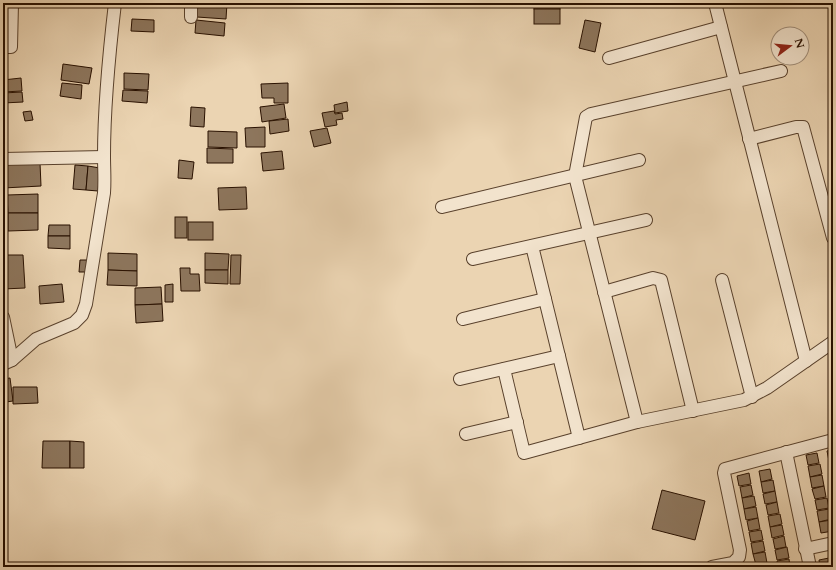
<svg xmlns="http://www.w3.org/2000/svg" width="836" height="570" viewBox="0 0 836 570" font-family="Cardo,serif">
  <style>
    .building { fill: #8d765d; stroke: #281000 }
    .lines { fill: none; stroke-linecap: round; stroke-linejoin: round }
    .street-casing { stroke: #59412c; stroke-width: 14 }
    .street { stroke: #f2e3cd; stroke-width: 12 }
  </style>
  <rect width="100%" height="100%" fill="#ebd4b2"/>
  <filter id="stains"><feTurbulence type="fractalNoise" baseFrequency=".005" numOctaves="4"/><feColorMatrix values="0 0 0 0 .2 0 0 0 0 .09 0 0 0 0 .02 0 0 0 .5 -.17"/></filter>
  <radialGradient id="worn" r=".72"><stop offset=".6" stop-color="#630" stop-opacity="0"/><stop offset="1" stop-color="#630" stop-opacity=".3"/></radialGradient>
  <g class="building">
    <path d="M198,3H227L226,19L197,17Z"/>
    <rect x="534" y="3" width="26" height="6"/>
    <rect x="534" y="9" width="26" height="15"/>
    <path d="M132,19L154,20V32L131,31Z"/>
    <path d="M196,20L225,23L224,36L195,33Z"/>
    <path d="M585,20L601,23L595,52L579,48Z"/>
    <path d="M63,64L92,68L89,84L61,80Z"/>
    <path d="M124,73L149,74L148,90L124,89Z"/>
    <path d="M21,78L22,91L3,92V80Z"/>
    <path d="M62,83L82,85L81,99L60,96Z"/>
    <path d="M288,83V103H274V98H262L261,84Z"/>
    <path d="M123,90L148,91L147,103L122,101Z"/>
    <path d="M22,92L23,102L3,103V93Z"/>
    <path d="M347,102L348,111L335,113L334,105Z"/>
    <path d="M284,104L286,118L262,122L260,107Z"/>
    <path d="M191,107L205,108L204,127L190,126Z"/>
    <path d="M31,111L33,120L25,121L23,112Z"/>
    <path d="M334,111L335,114L342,113L343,119L336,120L337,125L325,127L322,113Z"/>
    <path d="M288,119L289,131L270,134L269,121Z"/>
    <path d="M265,127V147H246L245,128Z"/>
    <path d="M327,128L331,143L314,147L310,131Z"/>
    <path d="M208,131L237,132V148L208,147Z"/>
    <path d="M207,148L233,149V163H207Z"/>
    <path d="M282,151L284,169L263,171L261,153Z"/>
    <path d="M179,160L194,162L192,179L178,178Z"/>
    <path d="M40,163L41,186L3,188V165Z"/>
    <path d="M75,165L88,166L86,190L73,189Z"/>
    <path d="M88,166L100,168L98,191L86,190Z"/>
    <path d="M246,187L247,209L219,210L218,188Z"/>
    <path d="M38,194V213H8L7,195Z"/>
    <path d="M8,213H38V230L8,231Z"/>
    <rect x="175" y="217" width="12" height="21"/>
    <rect x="188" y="222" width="25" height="18"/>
    <path d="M49,225H70V236H48Z"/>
    <path d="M48,236H70V249L48,248Z"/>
    <path d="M108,253L137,254V271L108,270Z"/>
    <path d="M205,253L229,254L228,270H205Z"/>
    <path d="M3,255H23L25,288L3,289Z"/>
    <path d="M231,255H241L240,284H230Z"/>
    <path d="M80,260H90L89,272H79Z"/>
    <path d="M180,268H190V274H199L200,291H181Z"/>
    <path d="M108,270L137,271V286L107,285Z"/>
    <path d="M205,270H228V284L205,283Z"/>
    <path d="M62,284L64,302L40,304L39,286Z"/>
    <path d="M173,284V302H165V285Z"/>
    <path d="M161,287L162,304L135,305V288Z"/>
    <path d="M162,304L163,321L136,323L135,305Z"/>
    <path d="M10,378L13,401L6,402L3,379Z"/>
    <path d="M13,387H37L38,403L13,404Z"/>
    <path d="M43,441H70V468H42Z"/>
    <path d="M70,441L84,442V468H70Z"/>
    <path d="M833,449V460L829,461L827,451Z"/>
    <path d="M817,453L819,463L808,465L806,455Z"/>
    <path d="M820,464L822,474L810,477L808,466Z"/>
    <path d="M770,469L772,479L761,482L759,471Z"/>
    <path d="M749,473L751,484L739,486L737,476Z"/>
    <path d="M822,475L824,486L812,488L810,477Z"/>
    <path d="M773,480L775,491L763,493L761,482Z"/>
    <path d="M751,485L753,495L742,498L740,487Z"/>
    <path d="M824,486L826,497L815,499L812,489Z"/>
    <path d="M662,490L705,501L695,540L652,529Z"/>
    <path d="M775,491L777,502L765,504L763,494Z"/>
    <path d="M754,496L756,506L744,509L742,498Z"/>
    <path d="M827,498L829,508L817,510L815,500Z"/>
    <path d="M777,502L779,513L768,515L766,505Z"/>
    <path d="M756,507L758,518L746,520L744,509Z"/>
    <path d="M829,509L831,519L819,522L817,511Z"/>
    <path d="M780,514L782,524L770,527L768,516Z"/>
    <path d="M758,518L760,529L749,531L747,521Z"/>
    <path d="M831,520L833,531L821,533L819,522Z"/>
    <path d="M782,525L784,535L772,538L770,527Z"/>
    <path d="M761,530L763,540L751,542L749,532Z"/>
    <path d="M784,536L786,547L775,549L773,539Z"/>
    <path d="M763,541L765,551L753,554L751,543Z"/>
    <path d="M787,547L789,558L777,560L775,550Z"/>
    <path d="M765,552L767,563L756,565L753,554Z"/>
    <path d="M829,558L831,567H820L819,560Z"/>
    <path d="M789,559L790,567H778L777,561Z"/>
  </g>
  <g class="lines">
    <g class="street-casing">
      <g id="street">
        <path d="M191,3V17"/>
        <path d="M715,3L806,361"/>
        <path d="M3,47H11L12,3"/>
        <path d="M609,58L721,27"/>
        <path d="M749,139L796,127H803L833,238"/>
        <path d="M3,159L104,157"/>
        <path d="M442,207L639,160"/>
        <path d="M532,246L579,438"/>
        <path d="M473,259L646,220"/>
        <path d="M722,280L752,397"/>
        <path d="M604,292L653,278L661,280L693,411"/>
        <path d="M3,317L12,360"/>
        <path d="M463,319L545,299"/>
        <path d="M3,364L12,360L36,339L74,323L82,315L86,304L104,193C105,180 104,169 104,156C104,105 109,54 115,3"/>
        <path d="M504,369L524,453L637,422L744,400L767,388L833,342"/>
        <path d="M460,379L559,356"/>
        <path d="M637,422L575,176L586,117L591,114L781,71"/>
        <path d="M466,434L517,422"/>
        <path d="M786,452L810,567"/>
        <path d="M805,549L833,543"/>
        <path d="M712,567L733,563L739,557L740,550L724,473L725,469L833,440"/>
      </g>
    </g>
    <use href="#street" class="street"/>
  </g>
  <rect width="836" height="570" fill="none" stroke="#ebd4b2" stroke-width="16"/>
  <rect x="4" y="4" width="828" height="562" fill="none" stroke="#281000" stroke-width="2"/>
  <rect x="8" y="8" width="820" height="554" fill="none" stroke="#281000"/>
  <g transform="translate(790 46) rotate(74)"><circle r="19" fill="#f2e3cd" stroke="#a18f7b"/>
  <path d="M0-3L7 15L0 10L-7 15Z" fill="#8f2418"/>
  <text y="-6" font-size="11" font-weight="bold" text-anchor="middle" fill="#281000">N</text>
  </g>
  <rect width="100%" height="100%" filter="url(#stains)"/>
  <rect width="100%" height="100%" fill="url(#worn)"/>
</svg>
